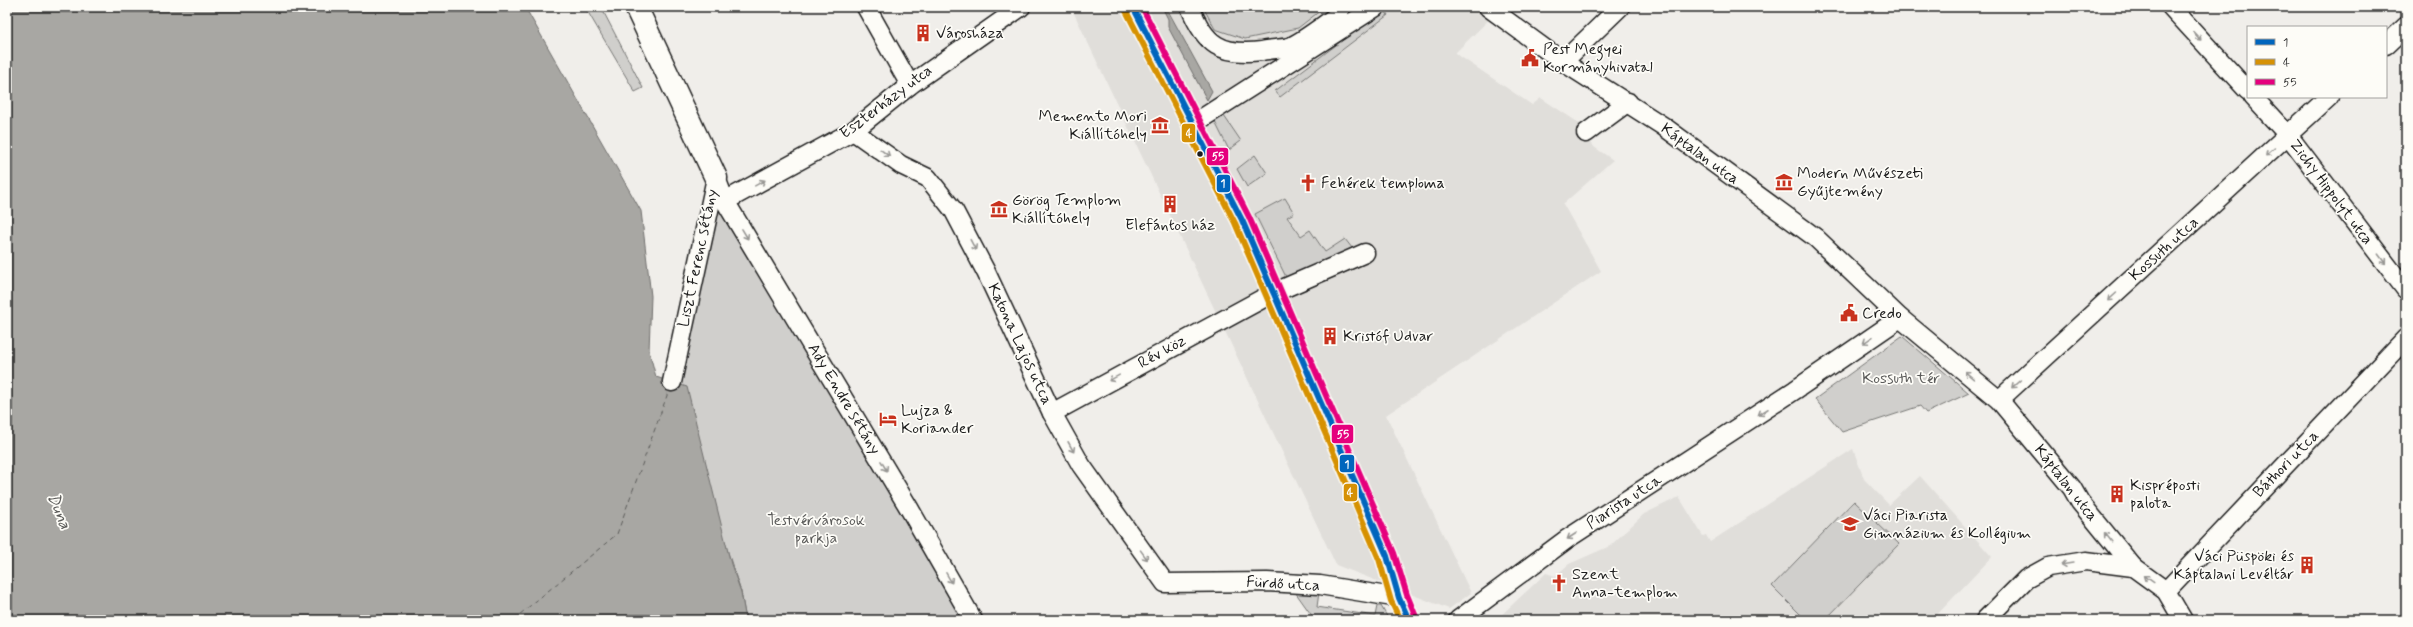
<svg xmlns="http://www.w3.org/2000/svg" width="2413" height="627" viewBox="0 0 2413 627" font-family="Mynerve,sans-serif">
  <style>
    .built { fill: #e0deda }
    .green { fill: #d0cfcc; stroke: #767674 }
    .water { fill: #a8a7a3; stroke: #706f6d }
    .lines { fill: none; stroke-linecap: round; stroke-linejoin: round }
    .ferry { stroke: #5b5b59; stroke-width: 1; stroke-dasharray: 5 4; stroke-linecap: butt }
    .street-casing { stroke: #1c1c1c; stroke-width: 21 }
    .secondary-casing { stroke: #1c1c1c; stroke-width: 25 }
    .street { stroke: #fdfcf7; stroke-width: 18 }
    .secondary { stroke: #fdfcf7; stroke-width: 22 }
    .bus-1-casing { stroke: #fdfcf7; stroke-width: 9 }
    .bus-2-casing { stroke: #fdfcf7; stroke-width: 9 }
    .bus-3-casing { stroke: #fdfcf7; stroke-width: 9 }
    .bus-1 { stroke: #0065bd; stroke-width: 6 }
    .bus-2 { stroke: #d69104; stroke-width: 6 }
    .bus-3 { stroke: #e5007d; stroke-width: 6 }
    .oneway { stroke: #989794 }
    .bus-dot { fill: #1c1c1c; stroke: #fdfcf7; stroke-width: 1.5 }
    .labels { text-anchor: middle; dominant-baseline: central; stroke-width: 3.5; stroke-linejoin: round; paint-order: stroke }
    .poi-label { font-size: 16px; fill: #1c1c1c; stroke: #fdfcf7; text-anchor: start }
    .street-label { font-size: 16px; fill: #1c1c1c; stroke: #fdfcf7 }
    .park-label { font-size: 16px; fill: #5b5b5a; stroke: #fdfcf7 }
    .water-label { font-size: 17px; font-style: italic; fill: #5b5b59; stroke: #fdfcf7 }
    .line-badge { stroke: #fdfcf7; stroke-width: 1.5 }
    .badge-label { font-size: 11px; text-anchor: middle; font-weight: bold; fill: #fff }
  </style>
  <rect width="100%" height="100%" fill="#f0eeea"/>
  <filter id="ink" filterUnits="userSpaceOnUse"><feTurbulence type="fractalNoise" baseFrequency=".025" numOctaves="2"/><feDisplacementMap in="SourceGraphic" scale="8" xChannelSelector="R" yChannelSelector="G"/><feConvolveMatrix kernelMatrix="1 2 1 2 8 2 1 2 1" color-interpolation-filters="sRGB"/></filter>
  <g filter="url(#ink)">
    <g class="built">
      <path d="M1071,7H1502L1455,53L1532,105L1541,98L1579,123L1594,147L1613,160L1563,204L1601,271L1386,415L1471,593L1449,609L1336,565Z"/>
      <path d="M1853,449L1864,479L1889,505L1920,476L1992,557L1932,620H1496L1546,573L1555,576L1569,564L1610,546L1644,514L1679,497L1703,536L1706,535L1710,542Z"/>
    </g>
    <g class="green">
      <path d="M585,7H601L643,88L635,92Z"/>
      <path d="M1203,7H1325L1298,28L1245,39L1215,29Z"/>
      <path d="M1384,9L1388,15L1280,97L1275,91Z"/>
      <path d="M1222,113L1241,141L1229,150L1213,118Z"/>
      <path d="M1255,155L1267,173L1247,187L1237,169Z"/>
      <path d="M716,178L973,620H746L741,592L672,382Z"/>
      <path d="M1285,198L1294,213L1287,217L1301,236L1310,230L1325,252L1345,239L1352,248L1287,279L1255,214Z"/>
      <path d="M1902,336L1969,393L1926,413L1920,406L1842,432L1815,399Z"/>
      <path d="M1854,501L1899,544L1825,620H1806L1772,586Z"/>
      <path d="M1320,585L1317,607L1375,616L1377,606H1381L1389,620H1315L1293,589Z"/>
    </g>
    <g class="water">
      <path d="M7,7H525L641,211L651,296L649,351L656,377L687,387L731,564L741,592L746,620H7Z"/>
      <path d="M1162,7H1166L1212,91L1207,100L1168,27V19Z"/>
    </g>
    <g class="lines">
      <path class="ferry" d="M513,620L617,534L669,390"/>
      <g class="street-casing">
        <g id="street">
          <path d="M866,7L910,85"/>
          <path d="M1133,7L1242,220L1387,556L1399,598L1409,620"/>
          <path d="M1190,7C1205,45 1221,56 1262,51C1271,49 1281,49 1289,47C1301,43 1326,23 1338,15L1341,7"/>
          <path d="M1488,7L1563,62L1663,126L1816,238L1900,318L1999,400L2072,488L2080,502L2133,567"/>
          <path d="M2171,7L2248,91"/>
          <path d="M2386,45L2406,26"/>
          <path d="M1563,62L1620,7"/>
          <path d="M2253,97L2288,135L2406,290"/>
          <path d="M1193,124L1376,7"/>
          <path d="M853,131L901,165L928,178L954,211L986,272L1052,413L1081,465L1165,583L1267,582L1320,585L1399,598"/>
          <path d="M1586,133L1628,102"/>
          <path d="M716,178L725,201L909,508L973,620"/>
          <path d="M725,201L853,131L910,85L1021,7"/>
          <path d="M672,382L716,178"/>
          <path d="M1999,400L2329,97"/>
          <path d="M1052,413L1273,293L1365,253"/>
          <path d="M2166,591L2406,338"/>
          <path d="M1458,620L1567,539L1795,390L1900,318"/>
          <path d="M1985,620L2026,579L2048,567L2086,561L2133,567L2166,591L2183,620"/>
        </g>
      </g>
      <g class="secondary-casing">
        <path id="secondary" d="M636,7L716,178"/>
      </g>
      <use href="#street" class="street"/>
      <use href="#secondary" class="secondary"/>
      <g class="bus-1-casing">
        <path id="bus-1" d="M1133,7L1242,220L1387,556L1399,598L1409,620"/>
      </g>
      <g class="bus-2-casing">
        <path id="bus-2" d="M1126,11L1235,223L1379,559L1391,601L1400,620"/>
      </g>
      <g class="bus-3-casing">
        <path id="bus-3" d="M1142,7L1249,217L1394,553L1407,595L1416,617"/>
      </g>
      <use href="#bus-1" class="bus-1"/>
      <use href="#bus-2" class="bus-2"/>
      <use href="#bus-3" class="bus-3"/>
    </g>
    <defs><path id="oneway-shaft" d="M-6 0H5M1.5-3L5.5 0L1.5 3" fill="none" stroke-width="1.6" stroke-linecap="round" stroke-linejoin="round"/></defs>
    <g class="oneway">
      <use href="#oneway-shaft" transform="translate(2197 36) rotate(47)"/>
      <use href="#oneway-shaft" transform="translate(2270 152) rotate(138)"/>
      <use href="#oneway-shaft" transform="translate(885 153) rotate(37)"/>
      <use href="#oneway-shaft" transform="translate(760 183) rotate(-29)"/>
      <use href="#oneway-shaft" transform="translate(745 234) rotate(59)"/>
      <use href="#oneway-shaft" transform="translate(973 245) rotate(62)"/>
      <use href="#oneway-shaft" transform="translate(2382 259) rotate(53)"/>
      <use href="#oneway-shaft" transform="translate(2112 297) rotate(138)"/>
      <use href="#oneway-shaft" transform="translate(1868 340) rotate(146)"/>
      <use href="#oneway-shaft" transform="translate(1969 375) rotate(-140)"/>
      <use href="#oneway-shaft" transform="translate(1114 378) rotate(151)"/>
      <use href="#oneway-shaft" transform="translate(2016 384) rotate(138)"/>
      <use href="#oneway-shaft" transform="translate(1763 412) rotate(147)"/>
      <use href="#oneway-shaft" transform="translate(1071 447) rotate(61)"/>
      <use href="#oneway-shaft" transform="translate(884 466) rotate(59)"/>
      <use href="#oneway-shaft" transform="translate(1572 536) rotate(147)"/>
      <use href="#oneway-shaft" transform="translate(2108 537) rotate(-129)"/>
      <use href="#oneway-shaft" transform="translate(1144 555) rotate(54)"/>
      <use href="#oneway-shaft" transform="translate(2067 564) rotate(171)"/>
      <use href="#oneway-shaft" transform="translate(949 578) rotate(60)"/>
      <use href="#oneway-shaft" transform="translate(2149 579) rotate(-144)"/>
    </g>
  </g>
  <defs>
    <g id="building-bare" transform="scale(1.38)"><path d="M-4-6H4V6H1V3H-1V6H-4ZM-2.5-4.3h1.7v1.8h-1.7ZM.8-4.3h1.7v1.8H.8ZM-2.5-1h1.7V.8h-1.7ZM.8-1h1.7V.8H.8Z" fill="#c8321e" stroke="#fdfcf7" stroke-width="2.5" paint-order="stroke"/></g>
    <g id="civic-bare" transform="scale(1.38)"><path d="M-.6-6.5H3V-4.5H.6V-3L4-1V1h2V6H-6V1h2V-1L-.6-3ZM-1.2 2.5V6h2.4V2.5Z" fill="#c8321e" stroke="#fdfcf7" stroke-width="2.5" paint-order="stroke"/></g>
    <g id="museum-bare" transform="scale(1.38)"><path d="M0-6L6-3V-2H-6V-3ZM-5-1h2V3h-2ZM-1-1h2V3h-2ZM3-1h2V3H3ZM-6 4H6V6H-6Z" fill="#c8321e" stroke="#fdfcf7" stroke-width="2.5" paint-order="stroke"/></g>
    <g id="church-bare" transform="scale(1.38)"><path d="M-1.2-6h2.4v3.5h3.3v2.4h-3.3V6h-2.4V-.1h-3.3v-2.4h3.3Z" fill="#c8321e" stroke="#fdfcf7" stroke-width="2.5" paint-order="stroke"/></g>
    <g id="hotel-bare" transform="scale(1.38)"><path d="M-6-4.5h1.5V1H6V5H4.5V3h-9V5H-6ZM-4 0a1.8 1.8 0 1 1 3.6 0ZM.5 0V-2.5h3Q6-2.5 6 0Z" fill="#c8321e" stroke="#fdfcf7" stroke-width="2.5" paint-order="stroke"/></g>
    <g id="school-bare" transform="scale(1.38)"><path d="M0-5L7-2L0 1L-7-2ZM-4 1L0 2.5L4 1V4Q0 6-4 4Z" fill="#c8321e" stroke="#fdfcf7" stroke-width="2.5" paint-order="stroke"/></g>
  </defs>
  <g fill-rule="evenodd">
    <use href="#building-bare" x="923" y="33"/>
    <use href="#civic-bare" x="1530" y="58"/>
    <use href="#museum-bare" x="1160" y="125"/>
    <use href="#museum-bare" x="1784" y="182"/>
    <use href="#church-bare" x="1308" y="183"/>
    <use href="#building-bare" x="1170" y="204"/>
    <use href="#museum-bare" x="999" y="209"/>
    <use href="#civic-bare" x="1849" y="313"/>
    <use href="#building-bare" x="1330" y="336"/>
    <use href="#hotel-bare" x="888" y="419"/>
    <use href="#building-bare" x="2117" y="494"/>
    <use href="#school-bare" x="1850" y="524"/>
    <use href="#building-bare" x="2307" y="565"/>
    <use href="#church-bare" x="1559" y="583"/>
  </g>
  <circle class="bus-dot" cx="1200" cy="154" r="3.5"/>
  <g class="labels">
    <g class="poi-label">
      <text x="936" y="33">Városháza</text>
      <text x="1543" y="49">Pest Megyei<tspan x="1543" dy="18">Kormányhivatal</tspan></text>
      <text x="1147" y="116" text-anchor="end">Memento Mori<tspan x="1147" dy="18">Kiállítóhely</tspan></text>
      <text x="1797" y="173">Modern Művészeti<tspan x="1797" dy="18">Gyűjtemény</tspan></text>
      <text x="1321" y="183">Fehérek temploma</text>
      <text x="1012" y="200">Görög Templom<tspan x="1012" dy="18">Kiállítóhely</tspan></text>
      <text x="1170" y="225" text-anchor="middle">Elefántos ház</text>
      <text x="1862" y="313">Credo</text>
      <text x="1343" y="336">Kristóf Udvar</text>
      <text x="901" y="410">Lujza &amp;<tspan x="901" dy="18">Koriander</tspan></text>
      <text x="2130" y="485">Kispréposti<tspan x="2130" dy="18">palota</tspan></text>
      <text x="1863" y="515">Váci Piarista<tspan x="1863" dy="18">Gimnázium és Kollégium</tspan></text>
      <text x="2294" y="556" text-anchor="end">Váci Püspöki és<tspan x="2294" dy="18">Káptalani Levéltár</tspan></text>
      <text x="1572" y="574">Szent<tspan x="1572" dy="18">Anna-templom</tspan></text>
    </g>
    <g class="street-label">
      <text transform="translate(886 102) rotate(-37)">Eszterházy utca</text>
      <text transform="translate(1700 154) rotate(36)">Káptalan utca</text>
      <text transform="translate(2331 192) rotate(53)">Zichy Hippolyt utca</text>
      <text transform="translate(2164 249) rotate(-42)">Kossuth utca</text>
      <text transform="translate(698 258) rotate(-78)">Liszt Ferenc sétány</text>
      <text transform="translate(1020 344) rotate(65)">Katona Lajos utca</text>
      <text transform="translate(1162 352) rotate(-29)">Rév köz</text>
      <text transform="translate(844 399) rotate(59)">Ady Endre sétány</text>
      <text transform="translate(2286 464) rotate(-46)">Báthori utca</text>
      <text transform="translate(2066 483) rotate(52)">Káptalan utca</text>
      <text transform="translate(1624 502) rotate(-33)">Piarista utca</text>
      <text transform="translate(1283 584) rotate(3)">Fürdő utca</text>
    </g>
    <g class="park-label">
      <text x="1901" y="378">Kossuth tér</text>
      <text x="816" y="520">Testvérvárosok<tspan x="816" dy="18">parkja</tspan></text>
    </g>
    <g class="water-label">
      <text transform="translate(59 511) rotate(68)">Duna</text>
    </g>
  </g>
  <g class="line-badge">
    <rect x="1181" y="123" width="15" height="20" rx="4" fill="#d69104"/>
    <rect x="1206" y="147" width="23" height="19" rx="4" fill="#e5007d"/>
    <rect x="1216" y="174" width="15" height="19" rx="4" fill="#0065bd"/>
    <rect x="1331" y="424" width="23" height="20" rx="4" fill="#e5007d"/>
    <rect x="1339" y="454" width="16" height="19" rx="4" fill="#0065bd"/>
    <rect x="1343" y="483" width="15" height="19" rx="4" fill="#d69104"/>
  </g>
  <g class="badge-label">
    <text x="1189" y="137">4</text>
    <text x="1218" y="160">55</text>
    <text x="1223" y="187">1</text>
    <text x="1343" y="438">55</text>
    <text x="1347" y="468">1</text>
    <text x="1350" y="496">4</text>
  </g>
  <rect width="2413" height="627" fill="none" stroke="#fdfcf7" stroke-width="24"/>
  <rect x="12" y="12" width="2389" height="603" fill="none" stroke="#1c1c1c" stroke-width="1.5" filter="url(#ink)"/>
  <rect x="2247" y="26" width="140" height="72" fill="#fdfcf7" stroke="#a3a29f"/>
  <rect x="2255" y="39" width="20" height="6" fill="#0065bd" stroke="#a3a29f"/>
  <text x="2283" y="46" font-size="12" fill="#1c1c1c">1</text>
  <rect x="2255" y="59" width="20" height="6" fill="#d69104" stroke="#a3a29f"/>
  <text x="2283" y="66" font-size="12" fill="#1c1c1c">4</text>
  <rect x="2255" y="79" width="20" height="6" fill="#e5007d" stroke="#a3a29f"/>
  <text x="2283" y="86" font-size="12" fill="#1c1c1c">55</text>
</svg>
